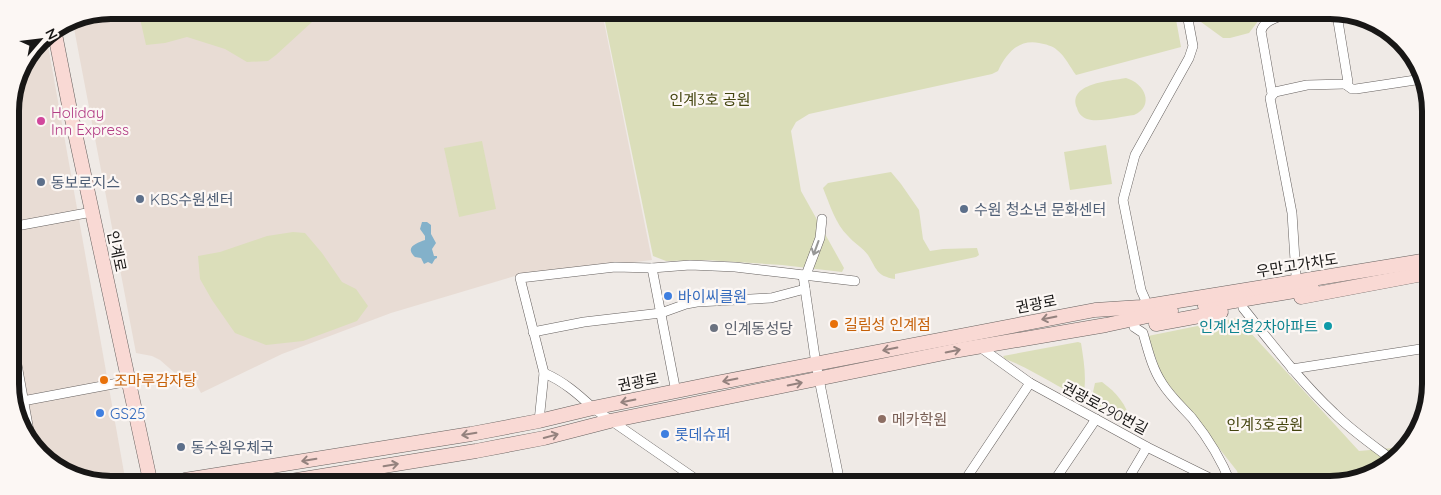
<svg xmlns="http://www.w3.org/2000/svg" width="1441" height="495" viewBox="0 0 1441 495" font-family="Quicksand,'Noto Sans KR',sans-serif">
  <style>
    .built { fill: #e8dcd4 }
    .green { fill: #dbdeba }
    .water { fill: #83b1ca }
    .lines { fill: none; stroke-linecap: round; stroke-linejoin: round }
    .street-casing { stroke: #66615f; stroke-width: 10 }
    .secondary-casing { stroke: #66615f; stroke-width: 15 }
    .street { stroke: #fff; stroke-width: 9 }
    .secondary { stroke: #f9d9d4; stroke-width: 14 }
    .oneway { stroke: #979796 }
    .oneway2 { stroke: #94827e }
    .hotel-dot { fill: #d1479c; stroke: #fcf7f4; stroke-width: 2 }
    .service-dot { fill: #5c6f8a; stroke: #fcf7f4; stroke-width: 2 }
    .shop-dot { fill: #3f7fe0; stroke: #fcf7f4; stroke-width: 2 }
    .food-dot { fill: #e8710a; stroke: #fcf7f4; stroke-width: 2 }
    .culture-dot { fill: #0f9aa8; stroke: #fcf7f4; stroke-width: 2 }
    .worship-dot { fill: #6b7280; stroke: #fcf7f4; stroke-width: 2 }
    .education-dot { fill: #8d6e63; stroke: #fcf7f4; stroke-width: 2 }
    .labels { text-anchor: middle; dominant-baseline: central; stroke-width: 4.5; stroke-linejoin: round; paint-order: stroke }
    .park-label { font-size: 15px; fill: #43440e; stroke: #fcf7f4 }
    .hotel-label { font-size: 15px; fill: #b23c85; stroke: #fcf7f4; text-anchor: start }
    .service-label { font-size: 15px; fill: #4e5e75; stroke: #fcf7f4; text-anchor: start }
    .street-label { font-size: 15px; fill: #181716; stroke: #fcf7f4 }
    .shop-label { font-size: 15px; fill: #366cbe; stroke: #fcf7f4; text-anchor: start }
    .food-label { font-size: 15px; fill: #c56008; stroke: #fcf7f4; text-anchor: start }
    .culture-label { font-size: 15px; fill: #0d838f; stroke: #fcf7f4; text-anchor: end }
    .worship-label { font-size: 15px; fill: #5b616d; stroke: #fcf7f4; text-anchor: start }
    .education-label { font-size: 15px; fill: #785e54; stroke: #fcf7f4; text-anchor: start }
    .rim { fill: none; stroke: #181716; stroke-width: 6 }
  </style>
  <rect width="100%" height="100%" fill="#efeae6"/>
  <g class="built">
    <path d="M110,10L602,12L652,260L515,276L391,313L282,354L201,393L196,384L186,388L176,374L160,360L152,356L136,353L72,18Z"/>
    <path d="M46,34L125,478L115,480H78L35,451L12,404L10,103L20,66Z"/>
  </g>
  <g class="green">
    <path d="M138,10L324,11L276,55L268,61L247,62L225,49L187,37L165,43L146,45Z"/>
    <path d="M603,12L1175,14L1181,47L1076,75C1070,67 1065,56 1057,50C1053,46 1045,44 1039,43C1018,39 1006,54 998,71L992,74L809,114L796,122L791,131L801,191L844,268L842,272L782,265L706,260L666,261L653,256Z"/>
    <path d="M1200,15H1281L1259,20L1249,33L1230,38H1223L1201,22Z"/>
    <path d="M1126,78C1145,83 1155,106 1134,115C1122,116 1099,123 1087,119C1082,117 1078,113 1077,108C1067,83 1111,81 1126,78Z"/>
    <path d="M482,141L496,209L459,217L444,148Z"/>
    <path d="M1106,145L1112,184L1070,190L1064,152Z"/>
    <path d="M891,172L901,184L919,210L923,239L930,251L943,249L977,248L979,255L976,257L895,274V279C876,276 877,269 868,255C863,248 854,243 848,236C835,223 830,205 823,188L828,183Z"/>
    <path d="M293,232L305,233L322,253L342,282L356,289L368,306L357,321L303,341L266,345L235,333L212,300L200,279L198,256L220,252L267,236Z"/>
    <path d="M1237,318L1359,451L1404,447L1392,464L1337,485L1241,484L1237,471L1162,376L1148,336Z"/>
    <path d="M1078,342L1081,343C1084,362 1087,379 1083,398C1056,387 1033,369 1005,359L1003,356Z"/>
    <path d="M1102,382C1117,393 1126,404 1131,422L1130,425L1115,418L1091,401L1095,383Z"/>
  </g>
  <path class="water" d="M422,222H427L431,225V234L436,243L432,249L434,256H437V258L435,259L432,264L428,262L424,264L421,258L415,257C404,247 417,243 425,240V236L420,229Z"/>
  <g class="lines">
    <g class="street-casing">
      <g id="street">
        <path d="M37,44L57,40"/>
        <path d="M1345,84L1352,89H1356L1422,79"/>
        <path d="M1272,94L1261,31C1264,21 1274,19 1283,15"/>
        <path d="M11,227L92,212"/>
        <path d="M652,268L676,392"/>
        <path d="M803,275L816,364L840,483"/>
        <path d="M806,275L820,238L822,219"/>
        <path d="M1296,276L1292,213L1270,98L1275,92L1307,85L1345,84L1348,82L1337,15"/>
        <path d="M1145,299L1141,290L1123,200L1135,155L1189,58L1193,46L1187,14"/>
        <path d="M1243,308C1272,344 1300,381 1334,413C1352,431 1374,446 1394,461"/>
        <path d="M1134,327L1143,333C1148,350 1152,368 1162,383C1170,396 1182,407 1192,418C1208,438 1222,461 1231,484"/>
        <path d="M533,332L584,322L661,313L686,304L697,302L771,298L805,289"/>
        <path d="M12,337L31,442"/>
        <path d="M980,347L1030,383L1147,447L1222,484"/>
        <path d="M1292,369L1427,348"/>
        <path d="M544,373C563,381 578,394 593,408L700,482"/>
        <path d="M12,403L129,381"/>
        <path d="M539,421L544,373L520,278L615,267L652,268L690,265L735,267L855,281"/>
        <path d="M963,483L1030,383"/>
        <path d="M1052,484L1096,419"/>
        <path d="M1125,484L1147,447"/>
      </g>
    </g>
    <g class="secondary-casing">
      <g id="secondary">
        <path d="M54,29L69,105L150,480"/>
        <path d="M1301,297L1428,273"/>
        <path d="M1205,306L1312,288"/>
        <path d="M1156,324L1221,312"/>
        <path d="M185,480L471,434L539,421L593,408L716,383L1095,310L1141,307L1428,260"/>
        <path d="M291,481L476,451L544,438L610,421L959,350L1106,325L1171,311"/>
      </g>
    </g>
    <use href="#street" class="street"/>
    <use href="#secondary" class="secondary"/>
  </g>
  <defs><path id="oneway-shaft" d="M-6 0H5M1.5-3L5.5 0L1.5 3" fill="none" stroke-width="1.6" stroke-linecap="round" stroke-linejoin="round" transform="scale(1.25)"/></defs>
  <use class="oneway" href="#oneway-shaft" transform="translate(816 248) rotate(110)"/>
  <g class="oneway2">
    <use href="#oneway-shaft" transform="translate(1049 318) rotate(169)"/>
    <use href="#oneway-shaft" transform="translate(890 349) rotate(169)"/>
    <use href="#oneway-shaft" transform="translate(953 351) rotate(-11)"/>
    <use href="#oneway-shaft" transform="translate(730 380) rotate(169)"/>
    <use href="#oneway-shaft" transform="translate(795 384) rotate(-11)"/>
    <use href="#oneway-shaft" transform="translate(628 401) rotate(169)"/>
    <use href="#oneway-shaft" transform="translate(469 434) rotate(171)"/>
    <use href="#oneway-shaft" transform="translate(551 436) rotate(-15)"/>
    <use href="#oneway-shaft" transform="translate(309 460) rotate(171)"/>
    <use href="#oneway-shaft" transform="translate(391 465) rotate(-9)"/>
  </g>
  <circle class="hotel-dot" cx="41" cy="121" r="5"/>
  <g class="service-dot">
    <circle cx="41" cy="182" r="5"/>
    <circle cx="140" cy="199" r="5"/>
    <circle cx="964" cy="209" r="5"/>
    <circle cx="181" cy="447" r="5"/>
  </g>
  <g class="shop-dot">
    <circle cx="668" cy="296" r="5"/>
    <circle cx="100" cy="413" r="5"/>
    <circle cx="665" cy="434" r="5"/>
  </g>
  <g class="food-dot">
    <circle cx="834" cy="324" r="5"/>
    <circle cx="104" cy="380" r="5"/>
  </g>
  <circle class="culture-dot" cx="1328" cy="326" r="5"/>
  <circle class="worship-dot" cx="714" cy="328" r="5"/>
  <circle class="education-dot" cx="882" cy="419" r="5"/>
  <g class="labels">
    <g class="park-label">
      <text x="710" y="99">인계3호 공원</text>
      <text x="1265" y="424">인계3호공원</text>
    </g>
    <g class="hotel-label">
      <text x="51" y="112">Holiday<tspan x="51" dy="17">Inn Express</tspan></text>
    </g>
    <g class="service-label">
      <text x="51" y="182">동보로지스</text>
      <text x="150" y="199">KBS수원센터</text>
      <text x="974" y="209">수원 청소년 문화센터</text>
      <text x="191" y="447">동수원우체국</text>
    </g>
    <g class="street-label">
      <text transform="translate(117 251) rotate(78)">인계로</text>
      <text transform="translate(1297 265) rotate(-9)">우만고가차도</text>
      <text transform="translate(1036 304) rotate(-11)">권광로</text>
      <text transform="translate(638 382) rotate(-11)">권광로</text>
      <text transform="translate(1105 408) rotate(28)">권광로290번길</text>
    </g>
    <g class="shop-label">
      <text x="678" y="296">바이씨클원</text>
      <text x="110" y="413">GS25</text>
      <text x="675" y="434">롯데슈퍼</text>
    </g>
    <g class="food-label">
      <text x="844" y="324">길림성 인계점</text>
      <text x="114" y="380">조마루감자탕</text>
    </g>
    <g class="culture-label">
      <text x="1318" y="326">인계선경2차아파트</text>
    </g>
    <g class="worship-label">
      <text x="724" y="328">인계동성당</text>
    </g>
    <g class="education-label">
      <text x="892" y="419">메카학원</text>
    </g>
  </g>
  <path d="M0 0H1441V495H0ZM111 19H1330A92 92 0 0 1 1422 111V384A92 92 0 0 1 1330 476H111A92 92 0 0 1 19 384V111A92 92 0 0 1 111 19Z" fill="#fcf7f4" fill-rule="evenodd"/>
  <path class="rim" d="M111 19H1330A92 92 0 0 1 1422 111V384A92 92 0 0 1 1330 476H111A92 92 0 0 1 19 384V111A92 92 0 0 1 111 19Z"/>
  <g transform="translate(40 40) rotate(62)" stroke="#fcf7f4" stroke-width="4" paint-order="stroke">
  <path d="M0-4L9 19L0 12L-9 19Z" fill="#181716"/>
  <text y="-8" font-size="14" font-weight="bold" text-anchor="middle" fill="#181716">N</text>
  </g>
</svg>
